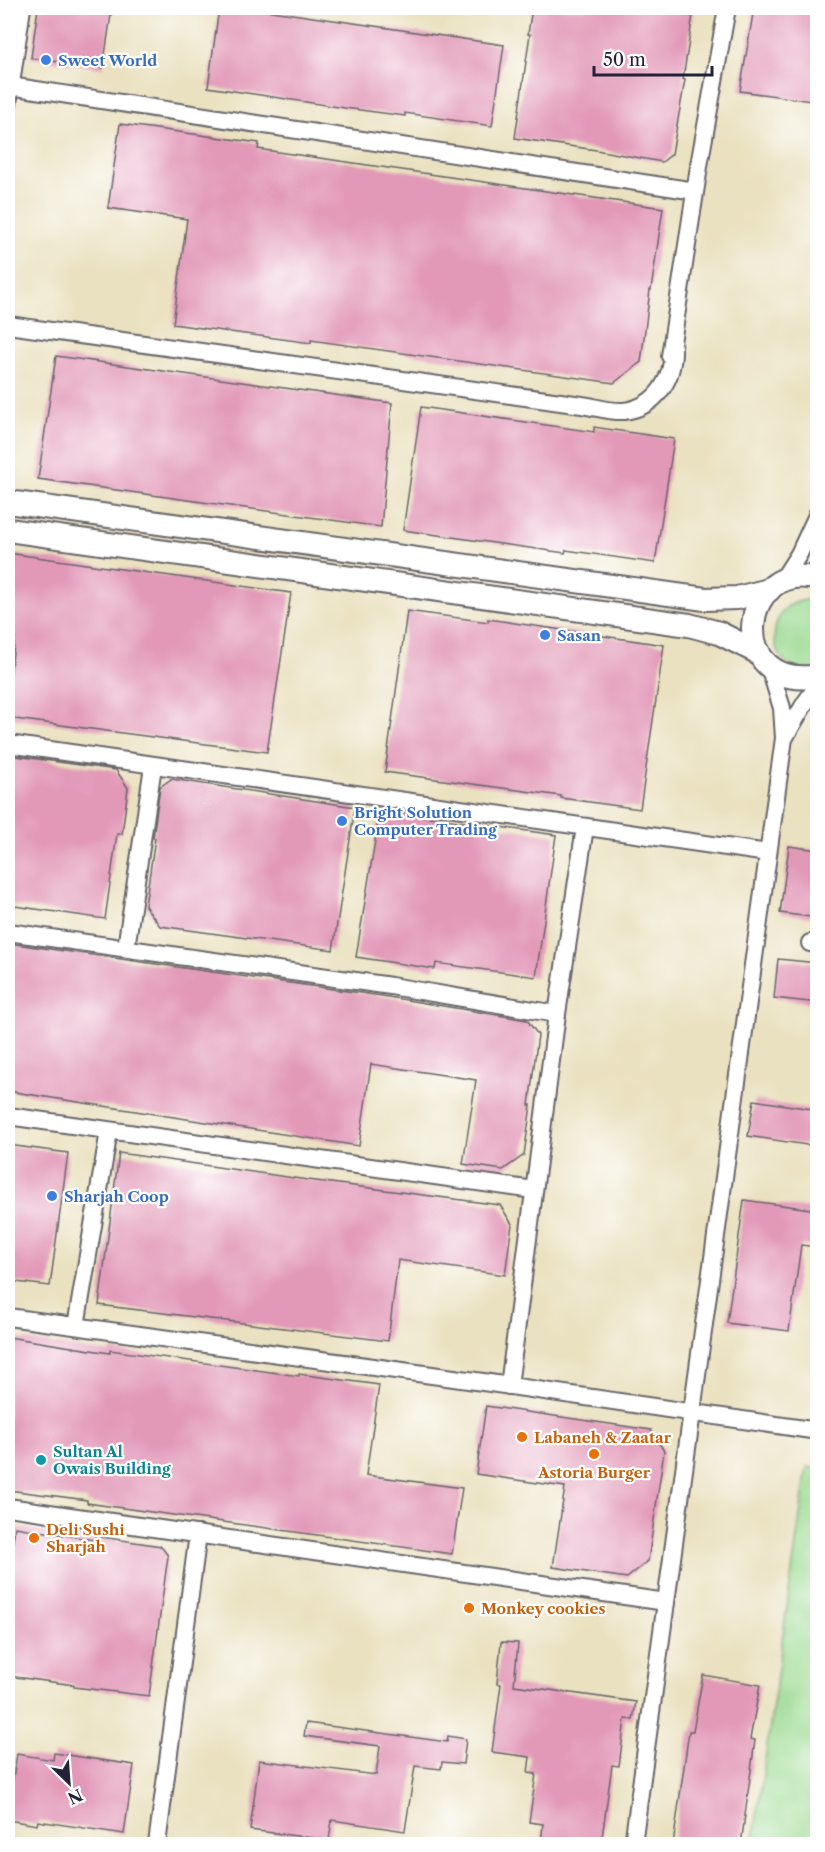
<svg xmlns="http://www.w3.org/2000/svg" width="825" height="1852" viewBox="0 0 825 1852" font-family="'Libre Caslon Text',serif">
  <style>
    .green { fill: #9ad98f; stroke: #5e7e65; stroke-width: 1.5 }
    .building { fill: #e298b7 }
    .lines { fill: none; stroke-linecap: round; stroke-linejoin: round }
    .street-casing { stroke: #68656a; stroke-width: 20 }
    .secondary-casing { stroke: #68656a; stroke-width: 26 }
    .street { stroke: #fff; stroke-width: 16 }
    .secondary { stroke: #fff; stroke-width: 22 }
    .shop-dot { fill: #3f7fe0; stroke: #fff; stroke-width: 2 }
    .food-dot { fill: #e8710a; stroke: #fff; stroke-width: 2 }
    .culture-dot { fill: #0f9aa8; stroke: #fff; stroke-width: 2 }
    .labels { text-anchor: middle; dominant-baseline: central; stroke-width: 4.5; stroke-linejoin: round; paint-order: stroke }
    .shop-label { font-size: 15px; font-weight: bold; fill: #366cbe; stroke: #fff; text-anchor: start }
    .food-label { font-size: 15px; font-weight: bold; fill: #c56008; stroke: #fff; text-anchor: start }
    .culture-label { font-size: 15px; font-weight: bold; fill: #0d838f; stroke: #fff; text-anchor: start }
  </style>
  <rect width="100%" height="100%" fill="#fff"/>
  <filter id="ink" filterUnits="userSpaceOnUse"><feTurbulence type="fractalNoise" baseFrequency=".0167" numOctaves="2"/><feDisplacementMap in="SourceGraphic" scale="12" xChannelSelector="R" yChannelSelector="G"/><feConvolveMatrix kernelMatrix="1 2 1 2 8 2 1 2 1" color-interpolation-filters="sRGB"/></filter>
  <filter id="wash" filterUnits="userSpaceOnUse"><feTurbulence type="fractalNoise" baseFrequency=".008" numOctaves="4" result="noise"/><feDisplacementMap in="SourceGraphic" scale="24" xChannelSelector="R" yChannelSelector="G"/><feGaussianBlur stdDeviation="1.35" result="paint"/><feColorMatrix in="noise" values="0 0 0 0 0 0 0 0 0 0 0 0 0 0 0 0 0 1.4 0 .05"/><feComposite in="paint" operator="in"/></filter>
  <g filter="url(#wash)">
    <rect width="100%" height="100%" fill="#eae1c0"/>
    <g class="green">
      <path d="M809,599L817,600V670C810,669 801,670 794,667C770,657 769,623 787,607C794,602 801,601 809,599Z"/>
      <path d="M807,1467L818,1469L817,1844H753Z"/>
    </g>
    <g id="blocks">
      <g class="building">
        <path d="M38,8H112L103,68L31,58Z"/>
        <path d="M219,8H251L504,45L492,126L405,113V116L345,108L208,87Z"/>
        <path d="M532,8H694L683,79L685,80L672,154L662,162L596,150L515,138L530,34H528Z"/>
        <path d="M754,8H818V102L740,91Z"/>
        <path d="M120,124L259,143L258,149L663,208L651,290H650L641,362L614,383L311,340V343L173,324L187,219L108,208Z"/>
        <path d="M56,356L392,403L381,527L38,479Z"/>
        <path d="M421,407L594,432V427L674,439L655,563L566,550L565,553L403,530Z"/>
        <path d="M8,553L291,593L267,752L8,718V691L15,638L8,637Z"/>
        <path d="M407,611L488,622V619L664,645L640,809L561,798V796L385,772Z"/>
        <path d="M8,755L116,770L128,788L122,834H117L105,919L8,905Z"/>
        <path d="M171,779L355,807L333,950L160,926L145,906L155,838H153L160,787Z"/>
        <path d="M380,810L556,835L536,977L436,963L435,969L356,957Z"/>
        <path d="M789,846L818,850V918L780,913Z"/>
        <path d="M15,944L382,996L527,1020L538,1035L529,1105H531L524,1155L503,1170L463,1164L476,1080L371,1064L359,1146L8,1091V947Z"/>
        <path d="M778,959L818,963V1003L774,998Z"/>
        <path d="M754,1100L818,1110L813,1146L748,1136Z"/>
        <path d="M8,1145L68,1153L50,1286L8,1281Z"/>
        <path d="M119,1153L308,1180L500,1205L512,1224L505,1275L398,1260L388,1341L99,1305Z"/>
        <path d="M744,1200L818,1210V1247L801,1245L789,1331L727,1323Z"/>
        <path d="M8,1337L110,1353V1350L299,1376V1374L379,1385L366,1475L462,1488L452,1554L87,1503V1500L8,1490Z"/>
        <path d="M486,1406L651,1430L664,1451L648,1561L627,1578L553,1567L565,1487L476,1474Z"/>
        <path d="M15,1527L94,1540L95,1536L161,1546L168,1556L149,1696L74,1687V1685L8,1676V1576Z"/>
        <path d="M501,1642L518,1643L514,1685L636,1702L633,1720L625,1719L619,1766L612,1765L601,1845H541L543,1824L529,1822L536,1774L528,1773L530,1757L492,1752L501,1684H497Z"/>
        <path d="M703,1675L760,1685L750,1739L755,1740L741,1845H673L689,1731H693Z"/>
        <path d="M306,1723L447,1742L448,1736L466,1739L463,1764L442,1762L441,1769L415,1766L405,1831L332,1820L329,1840L250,1830L259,1760L376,1775L380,1746L304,1736Z"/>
        <path d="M54,1753L134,1765L124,1834L38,1821L37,1825L8,1820V1807L17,1754L53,1760Z"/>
      </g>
    </g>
  </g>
  <g filter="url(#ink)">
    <use href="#blocks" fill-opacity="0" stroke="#68656a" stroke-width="1.5"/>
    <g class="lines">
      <g class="street-casing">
        <g id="street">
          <path d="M10,86L695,191"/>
          <path d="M8,104L22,8"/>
          <path d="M8,325L582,405C596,407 610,412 624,411C657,407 674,378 673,347"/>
          <path d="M670,356L700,160L727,8"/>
          <path d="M781,582L799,554L818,513"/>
          <path d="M785,737L805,703L818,685"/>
          <path d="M8,744L768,853"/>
          <path d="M8,932L391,986L557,1014"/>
          <path d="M810,943L818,944"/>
          <path d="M126,948L153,766"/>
          <path d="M8,1116L534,1190"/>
          <path d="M8,1317L483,1382L818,1431"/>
          <path d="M76,1326L109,1131"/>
          <path d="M509,1386L557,1014L585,827"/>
          <path d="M8,1507L666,1602"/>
          <path d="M157,1844L198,1534"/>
          <path d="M633,1844L784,738L782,708L769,666"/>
        </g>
      </g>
      <g class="secondary-casing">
        <g id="secondary">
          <path d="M8,502L705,599L737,598L769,590"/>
          <path d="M8,530L689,625L719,633L759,653"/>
          <path d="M818,579C739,557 724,692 818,676"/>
        </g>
      </g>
      <use href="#street" class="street"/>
      <use href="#secondary" class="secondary"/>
    </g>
  </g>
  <g class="shop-dot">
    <circle cx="46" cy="60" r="6"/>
    <circle cx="545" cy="635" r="6"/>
    <circle cx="342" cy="821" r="6"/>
    <circle cx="52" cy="1196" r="6"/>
  </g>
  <g class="food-dot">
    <circle cx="522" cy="1437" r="6"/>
    <circle cx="594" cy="1454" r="6"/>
    <circle cx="34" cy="1538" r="6"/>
    <circle cx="469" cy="1608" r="6"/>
  </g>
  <circle class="culture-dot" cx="41" cy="1460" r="6"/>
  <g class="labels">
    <g class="shop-label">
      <text x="58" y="60">Sweet World</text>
      <text x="557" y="635">Sasan</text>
      <text x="354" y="812">Bright Solution<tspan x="354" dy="17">Computer Trading</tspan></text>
      <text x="64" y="1196">Sharjah Coop</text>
    </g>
    <g class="food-label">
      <text x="534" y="1437">Labaneh &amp; Zaatar</text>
      <text x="594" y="1472" text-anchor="middle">Astoria Burger</text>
      <text x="46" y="1529">Deli Sushi<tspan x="46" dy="17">Sharjah</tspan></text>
      <text x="481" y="1608">Monkey cookies</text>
    </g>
    <g class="culture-label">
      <text x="53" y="1451">Sultan Al<tspan x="53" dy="17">Owais Building</tspan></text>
    </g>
  </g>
  <rect width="825" height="1852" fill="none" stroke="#fff" stroke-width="30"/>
  <g transform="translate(69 1783) rotate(155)" stroke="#ffffff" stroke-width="4.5" paint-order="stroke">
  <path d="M0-4.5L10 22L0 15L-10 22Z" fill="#22223b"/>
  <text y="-9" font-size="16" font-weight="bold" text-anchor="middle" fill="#22223b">N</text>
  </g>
  <path d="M594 66v9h118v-9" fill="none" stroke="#22223b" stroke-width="3"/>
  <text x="603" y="66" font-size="18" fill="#22223b" stroke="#ffffff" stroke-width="4.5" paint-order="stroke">50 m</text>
</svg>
